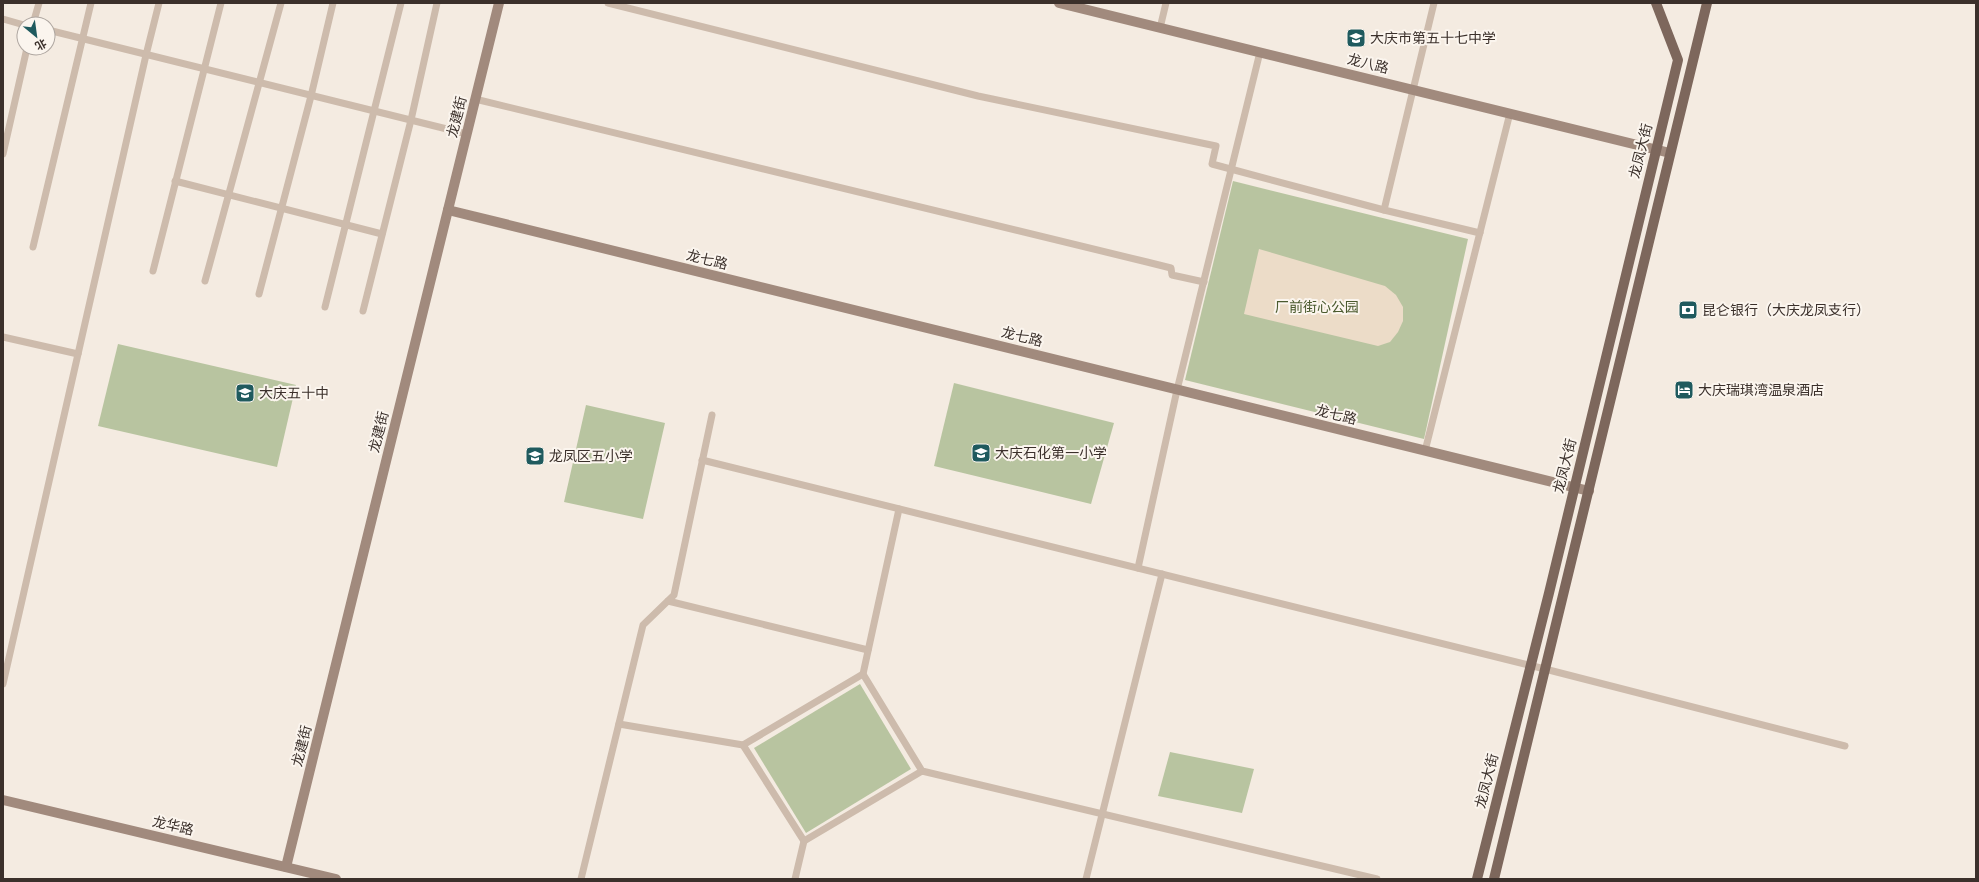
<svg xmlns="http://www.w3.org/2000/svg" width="1979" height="882" viewBox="0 0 1979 882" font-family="Signika,'Noto Sans SC',sans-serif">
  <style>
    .green { fill: #b8c4a0 }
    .plaza { fill: #ecdcc8 }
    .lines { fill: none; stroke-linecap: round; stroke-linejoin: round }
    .street { stroke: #cdbbac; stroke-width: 7 }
    .secondary { stroke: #a18a7d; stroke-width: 10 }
    .primary { stroke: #7d675c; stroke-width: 10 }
    .labels { text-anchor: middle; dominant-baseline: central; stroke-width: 4; stroke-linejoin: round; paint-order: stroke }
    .poi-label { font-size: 14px; fill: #3b302b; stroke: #fbf5ee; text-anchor: start }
    .street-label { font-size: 14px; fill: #3b302b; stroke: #fbf5ee }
    .park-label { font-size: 14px; fill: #4a5a2e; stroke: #fbf5ee }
  </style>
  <rect width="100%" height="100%" fill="#f4ebe1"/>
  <g class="green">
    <path d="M1233,181L1468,239L1424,439L1185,380Z"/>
    <path d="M118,344L296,385L277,467L98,426Z"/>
    <path d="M954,383L1114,423L1091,504L934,466Z"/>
    <path d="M586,405L665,423L643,519L564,502Z"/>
    <path d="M860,684L911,769L806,833L754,748Z"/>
    <path d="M1170,752L1254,769L1242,813L1158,796Z"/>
  </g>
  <path class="plaza" d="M1259,249L1385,286L1396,295L1403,307V321L1398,332L1390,342L1378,346L1244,314Z"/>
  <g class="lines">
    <g class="street">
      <path d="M608,3L978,96L1216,146L1212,164L1384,210L1480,233"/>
      <path d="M3,19L24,25"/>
      <path d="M33,24L39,3"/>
      <path d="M1160,28L1166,3"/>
      <path d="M48,30L467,134"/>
      <path d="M475,99L1147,262L1171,268L1172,275L1204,282"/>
      <path d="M3,154L27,48"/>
      <path d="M175,181L382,234"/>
      <path d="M1384,210L1434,3"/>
      <path d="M33,247L91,3"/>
      <path d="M153,271L221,3"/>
      <path d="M205,281L281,3"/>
      <path d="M259,294L311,96L333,3"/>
      <path d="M325,307L401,3"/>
      <path d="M363,311L411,120L437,3"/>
      <path d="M3,337L78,354"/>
      <path d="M1425,451L1510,113"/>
      <path d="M702,460L1545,669L1845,746"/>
      <path d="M1138,568L1177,390L1260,52"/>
      <path d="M668,601L868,650"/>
      <path d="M863,674L899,509"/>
      <path d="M3,684L146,55L159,3"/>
      <path d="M619,724L743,745"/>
      <path d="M922,771L863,674L743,745L804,841L922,771L1377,879"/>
      <path d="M581,879L643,625L674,595L712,415"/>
      <path d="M795,879L804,841"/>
      <path d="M1086,879L1162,574"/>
    </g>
    <g class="secondary">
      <path d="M1059,3L1670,153"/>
      <path d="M448,210L1589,491"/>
      <path d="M3,800L336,879"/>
      <path d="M286,867L499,3"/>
    </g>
    <g class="primary">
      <path d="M1477,879L1549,593L1678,60L1656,3"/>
      <path d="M1494,879L1707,3"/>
    </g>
  </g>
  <defs>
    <g id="school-square" transform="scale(1)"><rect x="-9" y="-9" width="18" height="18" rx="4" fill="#1f5a5e" stroke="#fbf5ee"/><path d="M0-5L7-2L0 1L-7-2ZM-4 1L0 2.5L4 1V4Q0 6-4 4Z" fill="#fff"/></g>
    <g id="bank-square" transform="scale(1)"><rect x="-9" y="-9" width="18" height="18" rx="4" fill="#1f5a5e" stroke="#fbf5ee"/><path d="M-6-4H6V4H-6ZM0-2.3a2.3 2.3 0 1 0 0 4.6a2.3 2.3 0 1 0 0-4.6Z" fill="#fff"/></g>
    <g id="hotel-square" transform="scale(1)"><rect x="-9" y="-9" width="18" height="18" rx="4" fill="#1f5a5e" stroke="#fbf5ee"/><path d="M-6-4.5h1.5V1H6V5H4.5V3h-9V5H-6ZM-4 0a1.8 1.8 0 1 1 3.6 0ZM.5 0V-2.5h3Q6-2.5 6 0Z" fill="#fff"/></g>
  </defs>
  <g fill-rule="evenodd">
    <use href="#school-square" x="1356" y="38"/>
    <use href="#bank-square" x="1688" y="310"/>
    <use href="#hotel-square" x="1684" y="390"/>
    <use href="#school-square" x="245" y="393"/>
    <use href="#school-square" x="981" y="453"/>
    <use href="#school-square" x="535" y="456"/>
  </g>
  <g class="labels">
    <g class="poi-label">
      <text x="1370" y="38">大庆市第五十七中学</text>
      <text x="1702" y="310">昆仑银行（大庆龙凤支行）</text>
      <text x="1698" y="390">大庆瑞琪湾温泉酒店</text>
      <text x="259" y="393">大庆五十中</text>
      <text x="995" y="453">大庆石化第一小学</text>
      <text x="549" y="456">龙凤区五小学</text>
    </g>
    <g class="street-label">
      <text transform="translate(1368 64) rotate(14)">龙八路</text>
      <text transform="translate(457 117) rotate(-76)">龙建街</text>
      <text transform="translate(1641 151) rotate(-76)">龙凤大街</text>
      <text transform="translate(707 260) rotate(14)">龙七路</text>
      <text transform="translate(1022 337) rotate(14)">龙七路</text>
      <text transform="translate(1336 415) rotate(14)">龙七路</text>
      <text transform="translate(379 432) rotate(-76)">龙建街</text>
      <text transform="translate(1565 466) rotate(-76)">龙凤大街</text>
      <text transform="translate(302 746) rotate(-76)">龙建街</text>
      <text transform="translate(1487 781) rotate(-76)">龙凤大街</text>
      <text transform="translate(173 826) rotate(13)">龙华路</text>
    </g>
    <g class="park-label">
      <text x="1317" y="307">厂前街心公园</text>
    </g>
  </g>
  <rect width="1979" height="882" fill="none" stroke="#3b302b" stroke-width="8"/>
  <g transform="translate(36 36) rotate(151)"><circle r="19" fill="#fbf5ee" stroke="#aea6a0"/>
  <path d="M0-3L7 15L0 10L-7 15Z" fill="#1f5a5e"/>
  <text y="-6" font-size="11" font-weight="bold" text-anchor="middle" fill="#3b302b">北</text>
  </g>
</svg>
